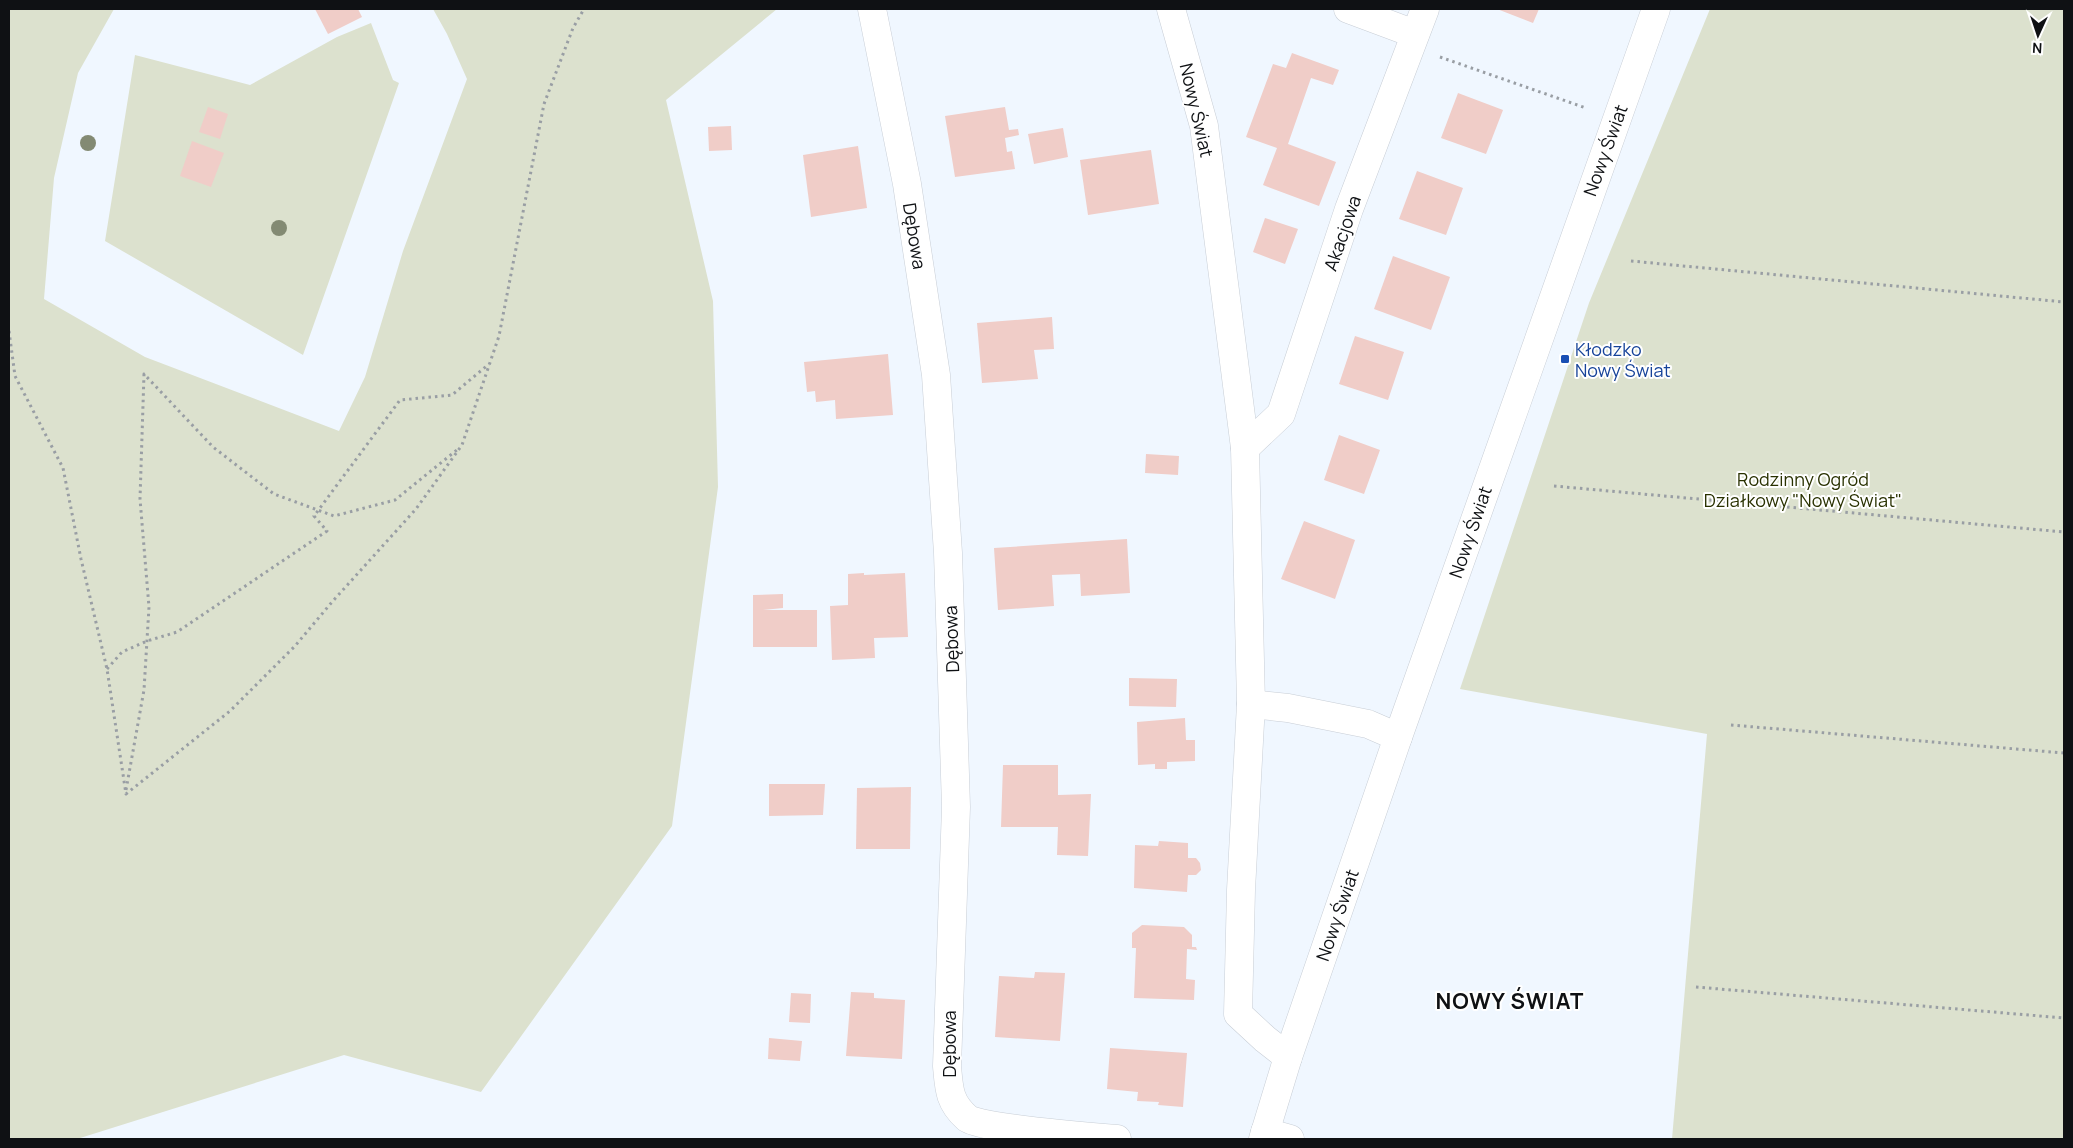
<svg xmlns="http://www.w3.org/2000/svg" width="2073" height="1148" viewBox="0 0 2073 1148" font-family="Manrope,sans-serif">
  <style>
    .green { fill: #dce1ce }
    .building { fill: #f0cdc8 }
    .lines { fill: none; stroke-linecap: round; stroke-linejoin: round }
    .street-casing { stroke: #c8ced6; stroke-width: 29 }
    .secondary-casing { stroke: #c8ced6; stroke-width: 29 }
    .path { stroke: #999ea4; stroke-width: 3; stroke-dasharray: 2.5 4; stroke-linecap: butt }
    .street { stroke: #fff; stroke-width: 28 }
    .secondary { stroke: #fff; stroke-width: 28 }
    .tree { fill: #838a73 }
    .transit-dot { fill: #1a4fb4; stroke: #fff; stroke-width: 2 }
    .labels { text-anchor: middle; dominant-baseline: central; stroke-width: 4; stroke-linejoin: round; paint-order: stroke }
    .street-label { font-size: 18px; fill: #0f1114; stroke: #fff }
    .transit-label { font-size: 18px; fill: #164399; stroke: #fff; text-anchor: start }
    .park-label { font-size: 18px; fill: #293100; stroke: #fff }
    .district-label { font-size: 22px; font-weight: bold; letter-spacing: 1px; fill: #0f1114; stroke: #fff }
  </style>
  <rect width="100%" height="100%" fill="#f0f7ff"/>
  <g class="green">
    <path d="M9,9H114L78,73L54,178L44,299L145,357L339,431L365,377L403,251L467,79L447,34L433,9H777L666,100L713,301L718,487L672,826L481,1092L344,1055L77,1139H9Z"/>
    <path d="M1710,9H2064V1139H1672L1707,734L1460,689L1589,303Z"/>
    <path d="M371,23L393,80L399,83L303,355L105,241L135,55L250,85L337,37Z"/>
  </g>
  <g class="building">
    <path d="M315,9H358L362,17L328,34Z"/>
    <path d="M1497,9H1539L1533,23Z"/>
    <path d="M1292,53L1339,70L1333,85L1311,78L1288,144L1336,162L1319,206L1263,185L1277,148L1246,137L1273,64L1286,68Z"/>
    <path d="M1458,93L1503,110L1486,154L1441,138Z"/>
    <path d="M208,107L228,114L220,139L199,132Z"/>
    <path d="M1005,107L1009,130L1018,129L1019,135L1005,138L1007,152L1012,151L1015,169L955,177L945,116Z"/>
    <path d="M731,126L732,150L709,151L708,127Z"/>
    <path d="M1063,128L1068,157L1034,164L1028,134Z"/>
    <path d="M192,141L224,153L211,187L180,176Z"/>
    <path d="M858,146L867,208L811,217L803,155Z"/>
    <path d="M1151,150L1159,204L1088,215L1080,160Z"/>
    <path d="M1417,171L1463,188L1446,235L1399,219Z"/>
    <path d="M1265,218L1298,229L1285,264L1253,252Z"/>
    <path d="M1393,256L1450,277L1431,330L1374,309Z"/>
    <path d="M1052,317L1054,349L1034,350L1038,379L982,383L977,323Z"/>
    <path d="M1355,336L1404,352L1388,400L1339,384Z"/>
    <path d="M888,354L893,415L836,419L835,400L816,402L815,391L807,392L804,362Z"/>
    <path d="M1339,435L1380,450L1364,494L1324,480Z"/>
    <path d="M1146,454L1179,456L1178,475L1145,473Z"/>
    <path d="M1304,521L1355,540L1335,599L1281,579Z"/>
    <path d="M1127,539L1130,593L1081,596L1080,574L1052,575L1054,606L998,610L994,548Z"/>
    <path d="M864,573V575L905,573L908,637L874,638L875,658L832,660L830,606L848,605V574Z"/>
    <path d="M783,594V608L763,610H817V647H753V595Z"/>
    <path d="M1129,678L1177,679L1176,707L1129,706Z"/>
    <path d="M1185,718L1186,740H1195V761L1167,762V769H1155V764L1138,765L1137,722Z"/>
    <path d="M1003,765H1058V795L1091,794L1088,856L1057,855L1058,827H1001Z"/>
    <path d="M769,784H825L823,815L769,816Z"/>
    <path d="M911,787L910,849H856L857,788Z"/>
    <path d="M1159,841L1188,843V858H1196L1200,863L1201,870L1196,875H1188L1187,892L1134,888L1135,845L1158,846Z"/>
    <path d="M1142,925L1184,927L1192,935V947H1196L1197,950L1187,949L1186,979L1195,980L1194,1000L1134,998L1136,948H1132V933Z"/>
    <path d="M1035,972L1065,973L1060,1041L995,1037L999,976L1034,978Z"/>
    <path d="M851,992L874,993V998L905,1000L902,1059L846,1056Z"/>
    <path d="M791,993L811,994L810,1023L789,1022Z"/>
    <path d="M769,1038L802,1041L800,1061L768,1059Z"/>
    <path d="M1110,1048L1187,1053L1183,1107L1158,1105L1159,1102L1137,1101L1138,1092L1107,1089Z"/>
  </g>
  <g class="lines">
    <g class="street-casing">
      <g id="street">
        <path d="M872,9L907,184L936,375L948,553L956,807L947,1066C949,1089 949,1102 967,1118C978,1128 1094,1137 1117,1139"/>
        <path d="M1171,9L1204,126L1245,448L1251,704L1241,890L1238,1014L1265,1039L1288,1057"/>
        <path d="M1348,9L1415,34"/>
        <path d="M1245,448L1281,414L1349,209L1425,9"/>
        <path d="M1251,704L1288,708L1368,724L1398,737"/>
        <path d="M1265,1132L1290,1139"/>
      </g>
    </g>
    <g class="secondary-casing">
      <path id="secondary" d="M1263,1139L1288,1057L1398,737L1656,9"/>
    </g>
    <g class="path">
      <path d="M1440,57L1586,108"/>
      <path d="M1631,261L2064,302"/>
      <path d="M9,331L15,376L63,468L81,559L107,669L126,794L230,711L295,646L332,602L416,509L462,445L499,336L544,104L573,28L584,9"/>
      <path d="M1554,486L2064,532"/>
      <path d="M107,669L122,652L147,641L177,632L327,531L314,516L400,400L452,395L489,364"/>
      <path d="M1731,725L2064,753"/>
      <path d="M126,790L144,690L149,607L140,499L144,374L213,447L274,494L334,516L395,500L458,449"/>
      <path d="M1696,987L2064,1018"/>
    </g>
    <use href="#street" class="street"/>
    <use href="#secondary" class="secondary"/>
  </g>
  <g class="tree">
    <circle cx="88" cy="143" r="8"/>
    <circle cx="279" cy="228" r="8"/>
  </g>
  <rect class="transit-dot" x="1560" y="354" width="10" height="10" rx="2.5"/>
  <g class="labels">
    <g class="street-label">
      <text transform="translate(1197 110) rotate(77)">Nowy Świat</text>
      <text transform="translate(1605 150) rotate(-70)">Nowy Świat</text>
      <text transform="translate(1342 233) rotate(-71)">Akacjowa</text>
      <text transform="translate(915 236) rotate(81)">Dębowa</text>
      <text transform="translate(1470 532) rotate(-71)">Nowy Świat</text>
      <text transform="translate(951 639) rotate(-92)">Dębowa</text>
      <text transform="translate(1337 915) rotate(-71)">Nowy Świat</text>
      <text transform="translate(949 1044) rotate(-90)">Dębowa</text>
    </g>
    <g class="transit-label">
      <text x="1575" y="349">Kłodzko<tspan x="1575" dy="21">Nowy Świat</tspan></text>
    </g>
    <g class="park-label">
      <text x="1803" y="479">Rodzinny Ogród<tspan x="1803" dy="21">Działkowy "Nowy Świat"</tspan></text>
    </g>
    <g class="district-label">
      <text x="1510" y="1001">NOWY ŚWIAT</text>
    </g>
  </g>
  <rect width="2073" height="1148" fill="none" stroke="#0f1114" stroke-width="20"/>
  <g transform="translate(2038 35) rotate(183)" stroke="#ffffff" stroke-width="4" paint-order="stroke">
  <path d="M0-4L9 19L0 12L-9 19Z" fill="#0f1114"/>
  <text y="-8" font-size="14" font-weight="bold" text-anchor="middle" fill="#0f1114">N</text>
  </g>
</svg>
